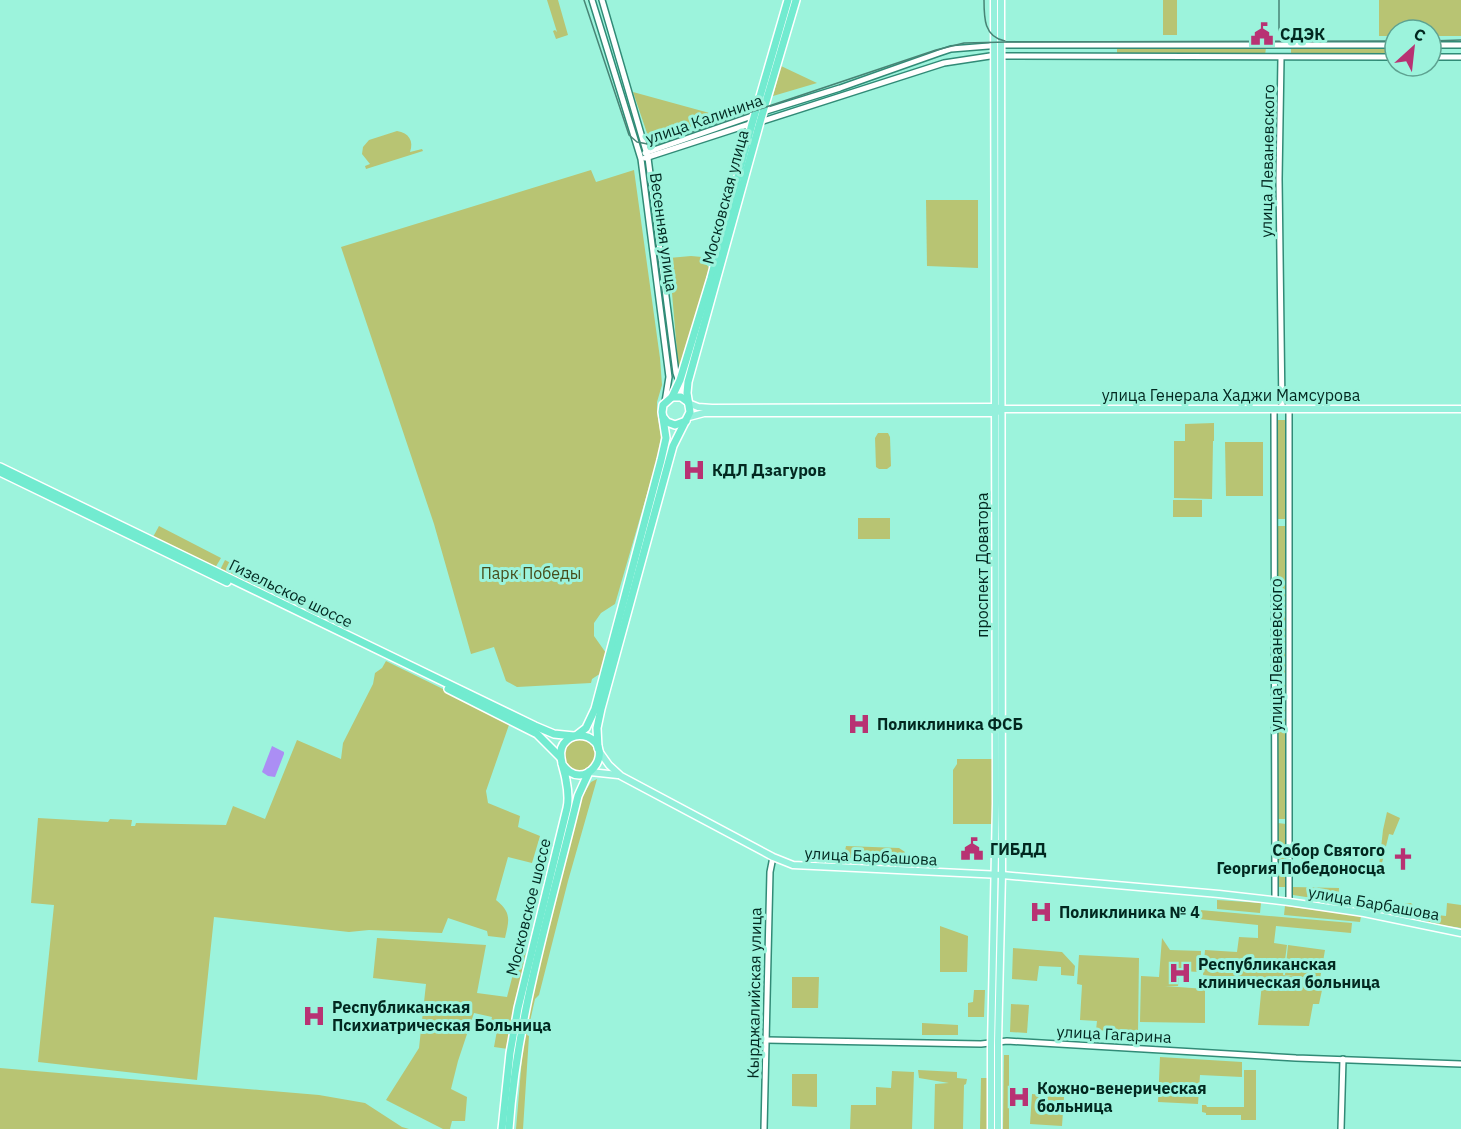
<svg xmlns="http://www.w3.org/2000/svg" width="1461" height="1129" viewBox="0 0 1461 1129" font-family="'IBM Plex Sans',sans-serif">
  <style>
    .green { fill: #b8c473 }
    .water { fill: #ab8ef4 }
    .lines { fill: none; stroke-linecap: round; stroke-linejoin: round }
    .tertiary-casing { stroke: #318b77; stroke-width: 8 }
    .secondary-casing { stroke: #318b77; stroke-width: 8 }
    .primary-casing { stroke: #fff; stroke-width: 9 }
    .trunk-casing { stroke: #fff; stroke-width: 10 }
    .tertiary { stroke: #fff; stroke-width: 5 }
    .secondary { stroke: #fff; stroke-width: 5 }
    .primary { stroke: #95f0dc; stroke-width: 6 }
    .trunk { stroke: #72ebd0; stroke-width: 7 }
    .tram { stroke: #488475; stroke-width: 1.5 }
    .labels { text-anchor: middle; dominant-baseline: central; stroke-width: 6; stroke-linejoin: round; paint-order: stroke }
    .poi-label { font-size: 16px; font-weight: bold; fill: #022820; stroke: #9cf3dc; text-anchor: start }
    .street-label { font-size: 16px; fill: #022820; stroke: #9cf3dc }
    .park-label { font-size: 16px; fill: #464c1b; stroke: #9cf3dc }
  </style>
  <rect width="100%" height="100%" fill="#9cf3dc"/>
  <g class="green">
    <path d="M547,0H558L568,35L556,39L553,31L555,30L557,32Z"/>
    <rect x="1163" y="0" width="14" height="35"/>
    <path d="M1379,0H1461V36H1431V30H1395V36H1379Z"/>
    <path d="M1117,48H1266L1265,55H1117Z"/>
    <path d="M1291,48H1395V54L1291,55Z"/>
    <path d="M781,66L817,83L773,96Z"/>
    <path d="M633,92L724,117L649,139Z"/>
    <path d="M397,131C409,133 414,141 410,152L422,149L423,151L366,169L365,166L370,164L362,154L363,147L369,140Z"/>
    <path d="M591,170L596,182L634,170L660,358L662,385L657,402V412L661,436L658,456L615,604L601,613L594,623V636L606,653L601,673L592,679L591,683L517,687L506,681L494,647L471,654L434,524L341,247Z"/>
    <path d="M926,200H978V268L927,266Z"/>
    <path d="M691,256L702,257L709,268L679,375L669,258Z"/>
    <path d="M1278,420H1285L1286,519H1278Z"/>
    <path d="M1214,423V441H1208H1213L1212,499L1174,498V441H1185V424Z"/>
    <path d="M878,433H888L890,437L891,466L887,469H879L876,467L875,438Z"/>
    <path d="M1225,442H1263V496H1226Z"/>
    <rect x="1173" y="500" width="29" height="17"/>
    <rect x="858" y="518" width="32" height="21"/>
    <path d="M159,526L221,558L215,568L153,537Z"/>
    <rect x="1277" y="526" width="8" height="151"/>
    <path d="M225,560L267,582L262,592L220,570Z"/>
    <path d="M386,661L510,722L486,791L488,803L520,816L518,827L540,836L532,863L508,857L496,900C512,913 509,920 505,938L488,936L487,931L448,918L442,933L369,930L349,932L214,917L197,1080L38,1062L54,905L31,903L38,818L108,822L110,819L132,820L131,826H135L136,823L226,825L233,806L265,819L297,740L341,759L343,743L373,684L375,673L382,668Z"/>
    <rect x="1278" y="683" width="8" height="136"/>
    <circle cx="579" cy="755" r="16"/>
    <path d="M957,759H992V824H953V770L957,764Z"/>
    <path d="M597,779L568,881L539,995L535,999L527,1035L529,1036L523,1129H516L524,1034L535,978L582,797L591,782Z"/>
    <path d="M1387,812L1400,818L1393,835L1389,834L1381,867L1379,866L1383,830Z"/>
    <path d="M1278,823L1286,824V887H1278Z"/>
    <path d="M846,846L899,848L905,852V864L843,860Z"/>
    <path d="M1293,887L1339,888L1338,902L1293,895Z"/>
    <path d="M1217,900L1261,903L1260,913L1217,909Z"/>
    <path d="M1411,903L1420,913L1446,916L1447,903L1461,905V928C1441,924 1412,926 1404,904Z"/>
    <path d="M1285,906L1361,916L1360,922L1284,915Z"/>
    <path d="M1200,910L1352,923L1351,933L1276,926L1274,943L1287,945L1283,975L1324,981L1319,1004H1313L1309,1026L1258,1025L1262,983L1238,980L1237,988L1222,986V977L1203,975L1205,950L1237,952L1239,937L1258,938V925L1199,919Z"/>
    <path d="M940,926L968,936L967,972H940Z"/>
    <path d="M377,938L486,945L477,993L507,997L518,955L523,950L526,951L508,1049L494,1047L498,1025L491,1021L492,1017L474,1013L458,1061L451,1089L467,1097L465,1121H452L450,1129H443L386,1100L419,1048L426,984L373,978Z"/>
    <path d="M1162,938L1170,950L1201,951L1200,972L1180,971L1178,986H1165L1205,989V1023L1140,1022L1141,976L1159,977Z"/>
    <path d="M1288,945L1325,950L1320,979L1285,975Z"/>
    <path d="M1013,948L1062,952L1075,966L1074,976L1061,975V967L1039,966L1037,981L1012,979Z"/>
    <path d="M1079,955L1139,958L1138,1033L1096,1030L1097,1021L1080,1020L1082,985L1077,984Z"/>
    <path d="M792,977H819L818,1008H792Z"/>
    <path d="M974,990H985L984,1017H968V1003L973,1002Z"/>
    <path d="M1011,1004L1029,1005L1027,1033L1010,1032Z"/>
    <path d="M922,1023L958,1025V1035H922Z"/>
    <path d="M1004,1055H1009V1129H1003Z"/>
    <path d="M1160,1057L1242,1062V1077L1200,1075L1198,1104L1158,1102Z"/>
    <path d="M0,1068L319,1095L365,1103L402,1127L409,1129H0Z"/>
    <path d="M918,1070L957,1072V1078L967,1079L966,1084L964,1085L963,1129H934L935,1084L949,1083L919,1078Z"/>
    <path d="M1244,1070H1256V1120H1241V1115H1206V1113L1202,1112V1105H1206L1207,1107H1244Z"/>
    <path d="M892,1071L914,1072L912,1129H850L851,1105H876V1087L891,1088Z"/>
    <path d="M792,1074H817V1107L792,1106Z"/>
    <path d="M981,1078H991L989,1129H980Z"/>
    <path d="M1032,1094L1064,1097L1062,1126L1030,1124Z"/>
  </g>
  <path class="water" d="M272,746L284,752V754L275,777L268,776L262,772Z"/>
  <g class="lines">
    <g class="tertiary-casing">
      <g id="tertiary">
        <path d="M592,0L641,159L669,377L665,402"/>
        <path d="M602,0L648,158L676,373L685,399"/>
        <path d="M1281,58L1279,179L1282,409"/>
        <path d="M645,153L755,115"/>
        <path d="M645,158L753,123"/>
        <path d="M1274,409L1275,900"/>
        <path d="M1289,409V902"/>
        <path d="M766,1040L981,1044L1007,1041L1296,1058L1461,1064"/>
        <path d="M764,1129L768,956L770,872L773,857"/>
        <path d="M1341,1129L1343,1059"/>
      </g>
    </g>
    <g class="secondary-casing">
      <g id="secondary">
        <path d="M1431,45H1461"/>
        <path d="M1431,57H1461"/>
        <path d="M763,112L840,88L939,53L951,49L1001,45H1395"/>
        <path d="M760,122L944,63L990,56L1395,57"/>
      </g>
    </g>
    <g class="primary-casing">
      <g id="primary">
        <path d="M688,403L698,407L712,408L995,407L1002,409H1461"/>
        <path d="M689,417L704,413H995L999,411"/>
        <path d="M599,751L609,765L621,776L773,857L793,865L1002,875L1219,894L1289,902L1364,913L1461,933"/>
        <path d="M590,772L618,775"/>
        <path d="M991,1129V1047L996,803L994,0"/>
        <path d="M998,1129V1042L1002,875L1001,0"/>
      </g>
    </g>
    <g class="trunk-casing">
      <g id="trunk">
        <path d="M672,397L680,380L711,278L752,124L788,0"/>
        <path d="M663,417L667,422L675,425L686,421"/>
        <path d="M0,467L535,726L554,734L574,736"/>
        <path d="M0,472L227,582"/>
        <path d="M448,689L537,734L560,757"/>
        <path d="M577,735L586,728L595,709L661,460L666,438L662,412L663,405L672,397H681L688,402"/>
        <path d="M598,748L597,728L601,709L673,446L690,412L687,393L688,382L760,122L796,0"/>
        <path d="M502,1129L510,1053L518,1008L567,808C569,799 568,790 566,780C564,766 553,748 570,738C575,735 582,735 588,737C617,750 584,796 562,764"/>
        <path d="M509,1129C517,1015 551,907 578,796L589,772"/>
      </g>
    </g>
    <use href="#tertiary" class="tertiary"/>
    <use href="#secondary" class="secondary"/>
    <use href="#primary" class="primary"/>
    <use href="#trunk" class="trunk"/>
    <g class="tram">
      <path d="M584,0L629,135L637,142L653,145L936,50L964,43L1008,42L1395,41"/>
      <path d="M984,0C984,18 984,37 1005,41"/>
      <path d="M1279,0V31L1284,38L1295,42"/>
      <path d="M1431,41L1461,40"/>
    </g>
  </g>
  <defs>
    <g id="civic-bare" transform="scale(1.8)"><path d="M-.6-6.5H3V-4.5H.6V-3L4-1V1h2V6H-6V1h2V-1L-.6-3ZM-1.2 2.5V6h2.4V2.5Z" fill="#b83273" stroke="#9cf3dc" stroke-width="2.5" paint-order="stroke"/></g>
    <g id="hospital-bare" transform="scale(1.8)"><path d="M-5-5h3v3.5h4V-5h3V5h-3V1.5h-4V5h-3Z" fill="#b83273" stroke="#9cf3dc" stroke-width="2.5" paint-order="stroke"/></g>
    <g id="church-bare" transform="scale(1.8)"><path d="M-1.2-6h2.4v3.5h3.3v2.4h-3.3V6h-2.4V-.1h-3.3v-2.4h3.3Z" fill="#b83273" stroke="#9cf3dc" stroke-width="2.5" paint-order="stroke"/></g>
  </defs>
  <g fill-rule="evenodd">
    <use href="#civic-bare" x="1262" y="34"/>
    <use href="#hospital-bare" x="694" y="470"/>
    <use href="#hospital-bare" x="859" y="724"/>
    <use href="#civic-bare" x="972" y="849"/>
    <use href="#church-bare" x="1403" y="859"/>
    <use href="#hospital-bare" x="1041" y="912"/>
    <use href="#hospital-bare" x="1180" y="973"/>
    <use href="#hospital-bare" x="314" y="1016"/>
    <use href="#hospital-bare" x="1019" y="1097"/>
  </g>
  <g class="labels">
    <g class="poi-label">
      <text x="1280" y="34">СДЭК</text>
      <text x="712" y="470">КДЛ Дзагуров</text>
      <text x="877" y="724">Поликлиника ФСБ</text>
      <text x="990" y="849">ГИБДД</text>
      <text x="1385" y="850" text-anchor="end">Собор Святого<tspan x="1385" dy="18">Георгия Победоносца</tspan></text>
      <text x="1059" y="912">Поликлиника № 4</text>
      <text x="1198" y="964">Республиканская<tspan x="1198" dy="18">клиническая больница</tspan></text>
      <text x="332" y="1007">Республиканская<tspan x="332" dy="18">Психиатрическая Больница</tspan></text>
      <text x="1037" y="1088">Кожно-венерическая<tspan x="1037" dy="18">больница</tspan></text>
    </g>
    <g class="street-label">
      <text transform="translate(704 119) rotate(-19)">улица Калинина</text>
      <text transform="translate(1267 161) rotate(-89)">улица Леваневского</text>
      <text transform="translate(725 197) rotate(-75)">Московская улица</text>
      <text transform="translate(664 232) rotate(82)">Весенняя улица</text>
      <text x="1231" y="395">улица Генерала Хаджи Мамсурова</text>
      <text transform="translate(982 565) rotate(-90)">проспект Доватора</text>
      <text transform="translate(291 593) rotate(26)">Гизельское шоссе</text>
      <text transform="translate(1276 655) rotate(-90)">улица Леваневского</text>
      <text transform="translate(871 856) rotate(3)">улица Барбашова</text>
      <text transform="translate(1374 903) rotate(10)">улица Барбашова</text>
      <text transform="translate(528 907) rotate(-76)">Московское шоссе</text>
      <text transform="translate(754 993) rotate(-89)">Кырджалийская улица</text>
      <text transform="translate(1114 1034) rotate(3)">улица Гагарина</text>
    </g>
    <g class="park-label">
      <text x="531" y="573">Парк Победы</text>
    </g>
  </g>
  <g transform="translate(1413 48) rotate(27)"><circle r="28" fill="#9cf3dc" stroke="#5ea291" stroke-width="1.5"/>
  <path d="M0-4.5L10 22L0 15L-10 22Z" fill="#b83273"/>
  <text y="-9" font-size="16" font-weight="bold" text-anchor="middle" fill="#022820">С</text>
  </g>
</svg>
